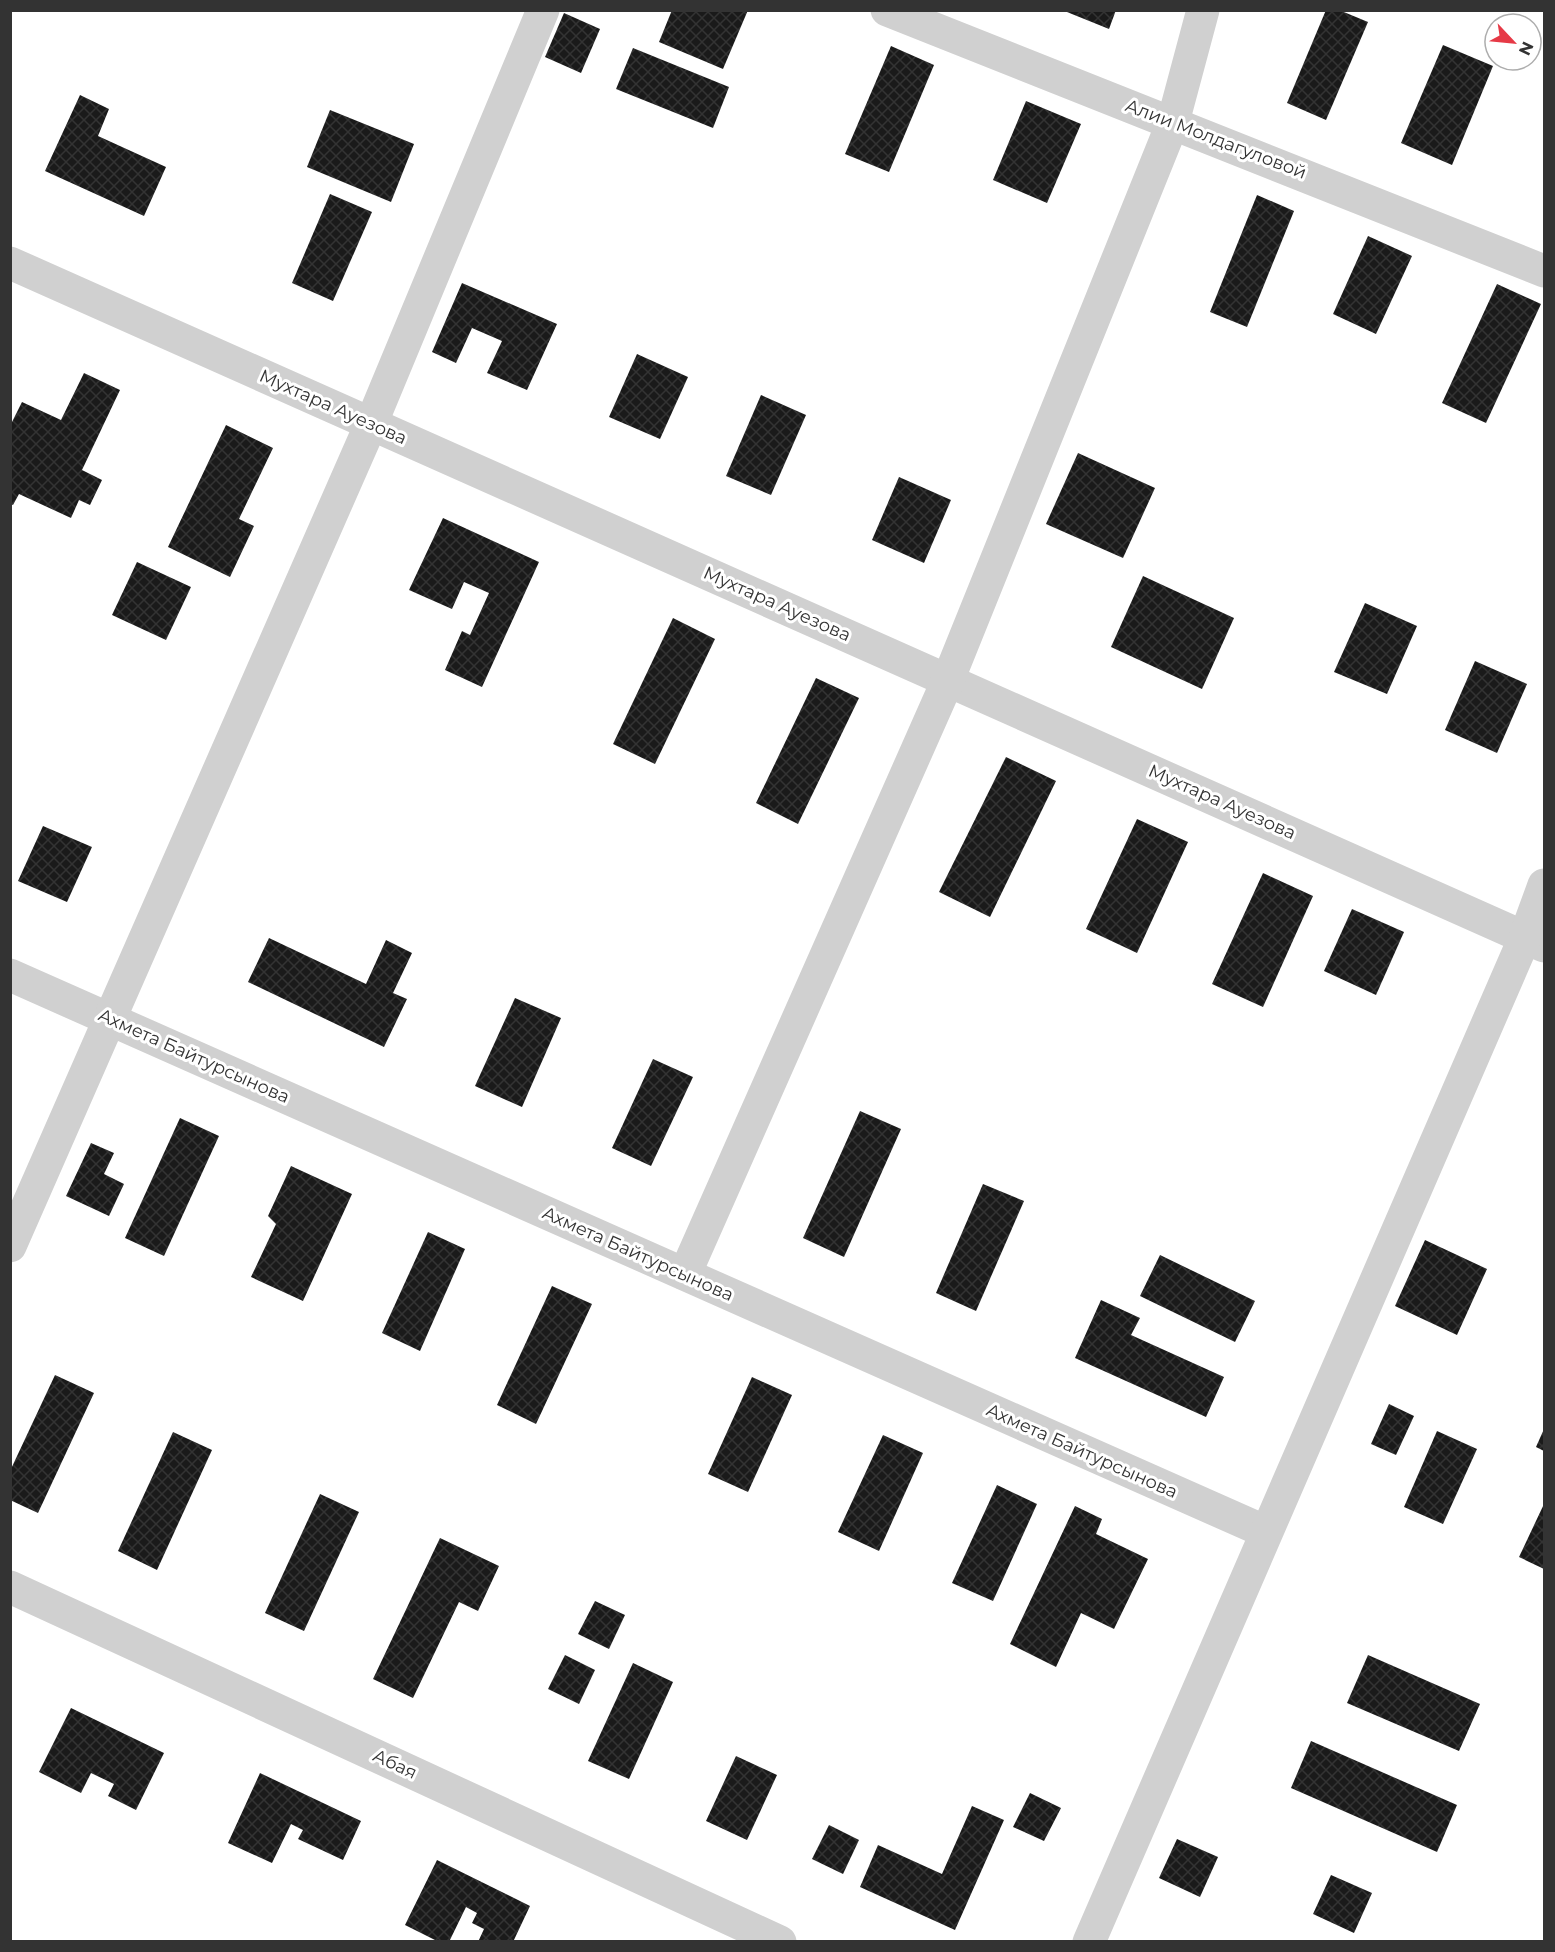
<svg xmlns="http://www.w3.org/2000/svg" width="1555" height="1952" viewBox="0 0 1555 1952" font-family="Montserrat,sans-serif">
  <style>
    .building { fill: url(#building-cross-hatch) }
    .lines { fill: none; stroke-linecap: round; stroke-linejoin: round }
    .minor { stroke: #d0d0d0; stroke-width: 33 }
    .labels { text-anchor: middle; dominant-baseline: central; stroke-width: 6; stroke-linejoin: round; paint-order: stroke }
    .street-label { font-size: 18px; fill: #333; stroke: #fff }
  </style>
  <defs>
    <pattern id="building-cross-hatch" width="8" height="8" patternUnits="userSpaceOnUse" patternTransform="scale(1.5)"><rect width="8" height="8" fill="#1a1a1a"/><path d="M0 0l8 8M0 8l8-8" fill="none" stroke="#333"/></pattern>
  </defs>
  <rect width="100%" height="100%" fill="#fff"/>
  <g class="building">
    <path d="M672,10H748L723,69L659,42Z"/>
    <path d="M1062,10H1116L1109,29Z"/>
    <path d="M1326,10H1339L1368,22L1326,120L1287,103Z"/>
    <path d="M564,13L600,29L581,73L545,57Z"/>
    <path d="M1443,45L1493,66L1452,165L1401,143Z"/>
    <path d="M891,46L934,65L889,172L845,154Z"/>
    <path d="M633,48L729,87L713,128L616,89Z"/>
    <path d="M80,95L109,109L98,136L166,167L144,216L45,171Z"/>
    <path d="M1026,101L1081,124L1047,203L993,180Z"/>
    <path d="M330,110L414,144L391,202L307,167Z"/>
    <path d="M330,194L372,212L333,301L292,283Z"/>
    <path d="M1257,195L1294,211L1247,327L1210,312Z"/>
    <path d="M1368,236L1412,256L1376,334L1333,314Z"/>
    <path d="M462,283L557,324L527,390L487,373L502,341L472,328L456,363L432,352Z"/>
    <path d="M1497,284L1541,304L1486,423L1442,403Z"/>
    <path d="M637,354L688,377L660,439L609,417Z"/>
    <path d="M84,373L120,390L82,470L102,480L90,505L79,500L71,518L19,494L13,505L10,504V426L22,402L61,420Z"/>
    <path d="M761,395L806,415L771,495L726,476Z"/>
    <path d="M226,425L273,448L239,519L254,526L230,577L168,547Z"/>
    <path d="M1078,453L1155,488L1123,558L1046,524Z"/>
    <path d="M899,477L951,500L924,563L872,540Z"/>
    <path d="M443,518L539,562L482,687L445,670L462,631L470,635L489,593L464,582L452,609L409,590Z"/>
    <path d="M137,562L191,587L166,640L112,615Z"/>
    <path d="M1143,576L1234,618L1202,689L1111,647Z"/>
    <path d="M1365,603L1417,626L1387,694L1334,672Z"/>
    <path d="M673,618L715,639L655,764L613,744Z"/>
    <path d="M1475,661L1527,684L1497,753L1445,730Z"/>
    <path d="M816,678L859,698L798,824L756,803Z"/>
    <path d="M1006,757L1056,781L990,917L939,892Z"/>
    <path d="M1137,819L1188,842L1137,953L1086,929Z"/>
    <path d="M43,826L92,847L67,902L18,881Z"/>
    <path d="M1263,873L1313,896L1263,1007L1212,984Z"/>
    <path d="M1352,909L1404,932L1376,995L1324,971Z"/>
    <path d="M269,938L366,984L386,940L412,953L393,993L407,999L384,1047L248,982Z"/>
    <path d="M515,998L561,1018L522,1107L475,1086Z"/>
    <path d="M653,1059L693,1077L651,1166L612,1148Z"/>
    <path d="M860,1111L901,1129L844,1257L803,1238Z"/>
    <path d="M180,1118L219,1136L164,1256L125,1238Z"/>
    <path d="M91,1143L114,1153L104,1174L124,1184L109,1216L66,1196Z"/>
    <path d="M291,1166L352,1194L303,1301L251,1277L276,1224L268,1216Z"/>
    <path d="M983,1184L1024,1201L976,1311L936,1293Z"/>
    <path d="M428,1232L465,1249L420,1351L382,1333Z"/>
    <path d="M1425,1240L1487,1269L1457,1335L1395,1306Z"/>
    <path d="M1160,1255L1255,1301L1235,1342L1140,1296Z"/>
    <path d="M552,1286L592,1304L536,1424L497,1405Z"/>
    <path d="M1101,1300L1140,1318L1131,1335L1224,1377L1206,1417L1075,1358Z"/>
    <path d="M55,1375L94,1393L38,1513L10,1500V1471Z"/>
    <path d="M752,1377L792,1395L748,1492L708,1474Z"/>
    <path d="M1389,1404L1414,1416L1396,1455L1371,1444Z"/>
    <path d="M1544,1429V1451L1536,1447Z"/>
    <path d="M1437,1431L1477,1449L1443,1524L1404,1507Z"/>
    <path d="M173,1432L212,1450L157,1570L118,1551Z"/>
    <path d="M883,1435L923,1453L879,1551L838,1532Z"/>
    <path d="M997,1485L1037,1504L993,1601L952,1583Z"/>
    <path d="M320,1494L359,1512L304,1631L265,1613Z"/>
    <path d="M1544,1504V1569L1519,1557Z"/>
    <path d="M1075,1506L1102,1519L1096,1534L1148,1559L1114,1629L1081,1613L1056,1667L1010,1644Z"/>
    <path d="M440,1538L499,1566L478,1611L459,1602L413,1698L373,1679Z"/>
    <path d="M595,1601L625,1615L609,1649L578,1634Z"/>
    <path d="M565,1655L595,1670L579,1704L548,1689Z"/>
    <path d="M1368,1655L1480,1704L1459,1751L1347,1703Z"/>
    <path d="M633,1663L673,1682L629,1779L588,1761Z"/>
    <path d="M71,1708L164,1753L136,1810L108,1796L114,1784L91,1773L81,1793L39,1772Z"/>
    <path d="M1311,1741L1457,1805L1437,1852L1291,1788Z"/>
    <path d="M736,1756L777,1775L747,1840L706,1821Z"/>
    <path d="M260,1773L361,1821L343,1860L298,1839L303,1830L291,1824L272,1863L228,1843Z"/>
    <path d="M1030,1793L1061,1808L1044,1841L1013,1827Z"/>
    <path d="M972,1806L1004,1820L955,1930L860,1887L878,1845L942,1874Z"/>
    <path d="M829,1825L859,1840L843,1874L812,1859Z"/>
    <path d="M1177,1839L1218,1857L1200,1897L1159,1878Z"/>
    <path d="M437,1860L530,1906L513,1942H478L484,1929L472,1923L477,1913L466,1907L449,1942H439L405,1925Z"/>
    <path d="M1331,1875L1372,1893L1354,1933L1313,1914Z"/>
  </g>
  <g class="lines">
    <g class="minor">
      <path d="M887,10L1544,271"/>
      <path d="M10,263L1544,946"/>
      <path d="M10,975L1266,1532"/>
      <path d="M10,1246L371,424L543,10"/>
      <path d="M685,1274L948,680L1173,122L1203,10"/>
      <path d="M10,1587L780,1942"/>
      <path d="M1089,1942L1525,937L1544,885"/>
    </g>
  </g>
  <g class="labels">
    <g class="street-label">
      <text transform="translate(1216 139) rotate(21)">Алии Молдагуловой</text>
      <text transform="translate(333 407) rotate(24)">Мухтара Ауезова</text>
      <text transform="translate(777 604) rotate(24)">Мухтара Ауезова</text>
      <text transform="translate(1222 802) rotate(24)">Мухтара Ауезова</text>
      <text transform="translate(194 1056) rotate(24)">Ахмета Байтурсынова</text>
      <text transform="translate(638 1254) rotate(24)">Ахмета Байтурсынова</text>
      <text transform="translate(1082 1451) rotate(24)">Ахмета Байтурсынова</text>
      <text transform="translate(395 1764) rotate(25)">Абая</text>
    </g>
  </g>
  <rect width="1555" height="1952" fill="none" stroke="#333333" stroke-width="24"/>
  <g transform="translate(1513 42) rotate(116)"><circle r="28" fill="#ffffff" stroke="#adadad" stroke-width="1.5"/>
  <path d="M0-4.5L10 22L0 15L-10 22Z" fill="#e63946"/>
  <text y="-9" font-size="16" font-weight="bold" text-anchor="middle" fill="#333333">N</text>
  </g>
</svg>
